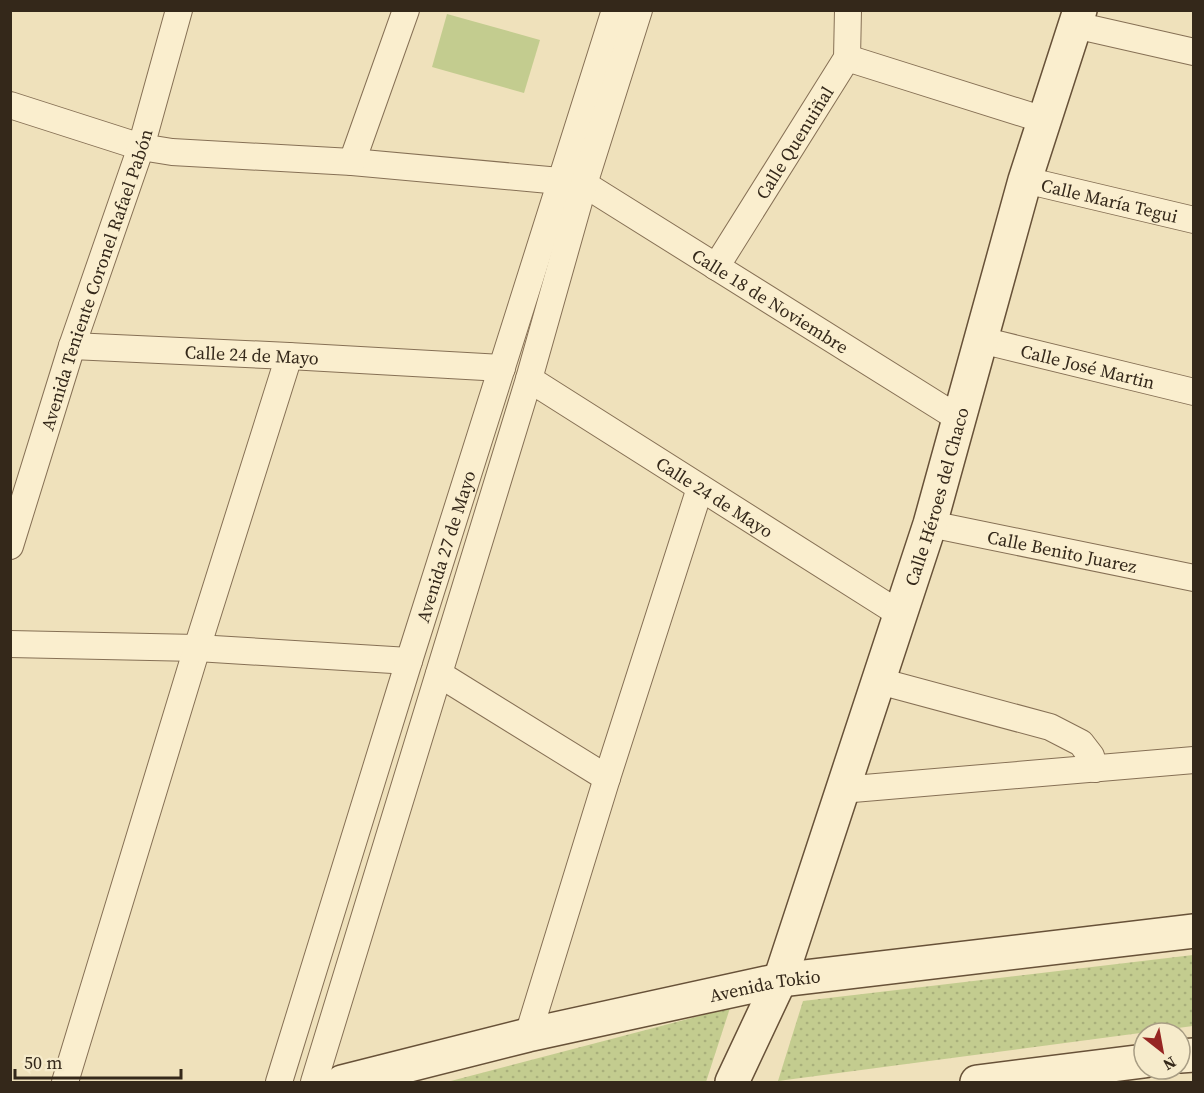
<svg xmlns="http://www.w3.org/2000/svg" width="1204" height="1093" viewBox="0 0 1204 1093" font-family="'Source Serif 4',serif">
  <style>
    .grass { fill: url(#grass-dots) }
    .garden { fill: #c3cc8f }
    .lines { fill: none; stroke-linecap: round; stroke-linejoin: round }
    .street-casing { stroke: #867055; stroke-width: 28 }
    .secondary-casing { stroke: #675138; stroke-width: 36 }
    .street { stroke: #faeece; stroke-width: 26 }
    .secondary { stroke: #faeece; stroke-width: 33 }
    .labels { text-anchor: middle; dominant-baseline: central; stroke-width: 4.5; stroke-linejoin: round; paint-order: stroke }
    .street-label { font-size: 18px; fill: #34281a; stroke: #f6ebcb }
  </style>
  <defs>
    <pattern id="grass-dots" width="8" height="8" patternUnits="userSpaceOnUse" patternTransform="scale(1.5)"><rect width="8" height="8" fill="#c3cc8f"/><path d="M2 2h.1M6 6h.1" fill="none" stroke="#a8af7b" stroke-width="1.8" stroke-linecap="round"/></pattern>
  </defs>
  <rect width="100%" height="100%" fill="#efe1bb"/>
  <g class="grass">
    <path d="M1193,955V1026L778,1081L803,1001Z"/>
    <path d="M730,1008L706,1082H447Z"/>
  </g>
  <path class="garden" d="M447,14L540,40L524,93L432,67Z"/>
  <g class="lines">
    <g class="street-casing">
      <g id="street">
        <path d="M1075,25L1194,52"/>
        <path d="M847,58L1044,120"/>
        <path d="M10,105L141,147L172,152L352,162L560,181"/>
        <path d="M352,162L406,10"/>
        <path id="s1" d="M1025,180L1194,220"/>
        <path id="s2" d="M584,184L958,418"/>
        <path id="s3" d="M716,267L847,58L848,10"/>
        <path id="s4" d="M981,340L1194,392"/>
        <path id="s5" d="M72,346L289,356L502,368"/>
        <path id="s6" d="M529,379L900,614"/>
        <path id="s7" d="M930,524L1194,578"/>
        <path id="s8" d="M10,546L72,346L141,147L179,10"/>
        <path d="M10,644L197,648L409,661"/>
        <path d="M439,674L607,778"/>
        <path d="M879,681L1050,727L1081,743L1091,756L1095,769"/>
        <path d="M841,790L1194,760"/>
        <path d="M528,1035L607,778L700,488"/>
        <path d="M65,1082L197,648L289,356"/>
        <path id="s9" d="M279,1082L409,661L615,10"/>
        <path d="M314,1082L529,379L584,184L639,10"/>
      </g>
    </g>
    <g class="secondary-casing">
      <g id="secondary">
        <path d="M1180,1056L1194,1055"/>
        <path id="s10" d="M342,1082L528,1035L780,980L1194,931"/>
        <path id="s11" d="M732,1082L780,980L930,524L1025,180L1080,10"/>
        <path d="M977,1082L1144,1061"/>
      </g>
    </g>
    <use href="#street" class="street"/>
    <use href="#secondary" class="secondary"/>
  </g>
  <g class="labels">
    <g class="street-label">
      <text stroke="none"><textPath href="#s3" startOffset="147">Calle Quenuiñal</textPath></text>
      <text stroke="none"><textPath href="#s1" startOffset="87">Calle María Tegui</textPath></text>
      <text stroke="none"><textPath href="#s8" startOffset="280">Avenida Teniente Coronel Rafael Pabón</textPath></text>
      <text stroke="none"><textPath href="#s2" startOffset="220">Calle 18 de Noviembre</textPath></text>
      <text stroke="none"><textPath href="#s5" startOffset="180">Calle 24 de Mayo</textPath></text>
      <text stroke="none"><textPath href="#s4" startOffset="110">Calle José Martin</textPath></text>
      <text stroke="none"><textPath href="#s6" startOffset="220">Calle 24 de Mayo</textPath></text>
      <text stroke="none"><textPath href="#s11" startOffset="621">Calle Héroes del Chaco</textPath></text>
      <text stroke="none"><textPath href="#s9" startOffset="561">Avenida 27 de Mayo</textPath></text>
      <text stroke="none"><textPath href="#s7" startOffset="135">Calle Benito Juarez</textPath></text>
      <text stroke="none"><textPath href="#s10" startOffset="434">Avenida Tokio</textPath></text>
    </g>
  </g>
  <rect width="1204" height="1093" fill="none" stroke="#34281a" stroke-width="24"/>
  <g transform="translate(1162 1051) rotate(149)"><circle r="28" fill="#f6ebcb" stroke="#a89d84" stroke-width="1.5"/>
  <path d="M0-4.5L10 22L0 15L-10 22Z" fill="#962623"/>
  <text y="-9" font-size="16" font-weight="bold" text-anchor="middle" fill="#34281a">N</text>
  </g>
  <path d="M15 1069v9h166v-9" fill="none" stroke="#34281a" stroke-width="3"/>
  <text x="24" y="1069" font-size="18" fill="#34281a" stroke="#f6ebcb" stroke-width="4.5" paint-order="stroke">50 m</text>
</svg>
